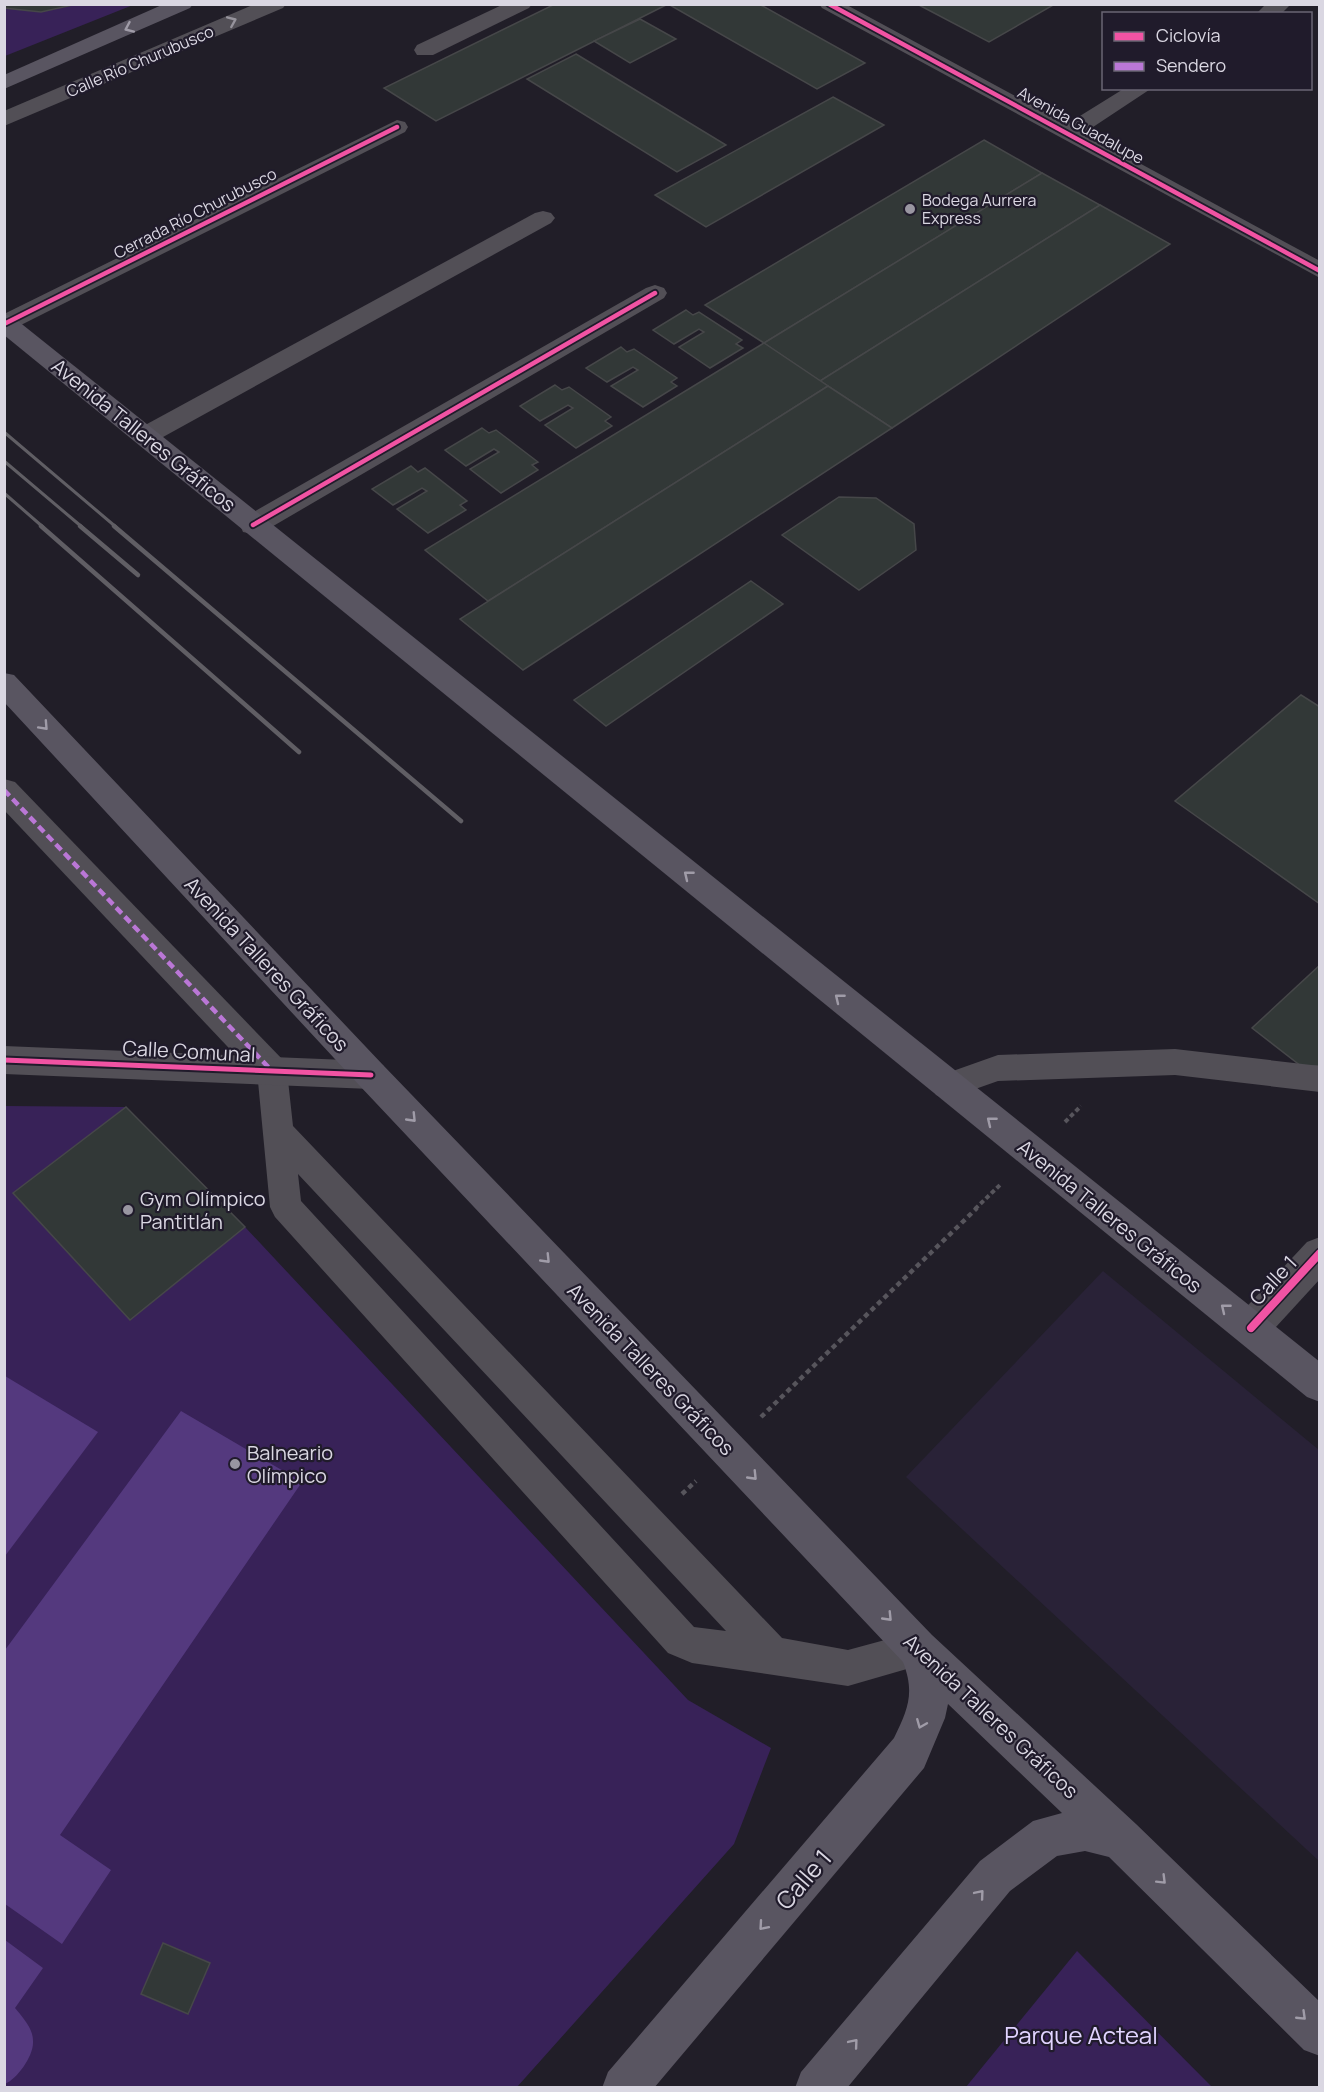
<svg xmlns="http://www.w3.org/2000/svg" width="1324" height="2092" viewBox="0 0 1324 2092" font-family="Manrope,sans-serif">
  <style>
    .built { fill: #292237 }
    .green { fill: #382258 }
    .water { fill: #54397e }
    .building { fill: #323837; stroke: #464749; stroke-width: 1.5 }
    .lines { fill: none; stroke-linecap: round; stroke-linejoin: round }
    .path-far1 { stroke: #57555c; stroke-width: 4; stroke-dasharray: 4.5 3; stroke-linecap: butt }
    .path { stroke: #57555c; stroke-width: 4.5; stroke-dasharray: 5 4; stroke-linecap: butt }
    .service { fill: #524f56; fill-rule: evenodd }
    .pedestrian { fill: #524f56; fill-rule: evenodd }
    .minor { fill: #524f56; fill-rule: evenodd }
    .tertiary { fill: #524f56; fill-rule: evenodd }
    .primary { fill: #595561; fill-rule: evenodd }
    .rail-far1 { stroke: #605e64; stroke-width: 3 }
    .rail { stroke: #605e64; stroke-width: 4.5 }
    .quiet { stroke: #ba77d6; stroke-width: 4.5; stroke-dasharray: 8 4.5; stroke-linecap: butt }
    .cycleway-far2-casing { stroke: #201b2b; stroke-width: 8 }
    .cycleway-far1-casing { stroke: #201b2b; stroke-width: 9 }
    .cycleway-casing { stroke: #201b2b; stroke-width: 11 }
    .cycleway-far2 { stroke: #f153a3; stroke-width: 4.5 }
    .cycleway-far1 { stroke: #f153a3; stroke-width: 5 }
    .cycleway { stroke: #f153a3; stroke-width: 8 }
    .oneway { stroke: #96939c }
    .oneway2 { stroke: #a09ca8 }
    .poi-dot { fill: #9996a1; stroke: #201b2b; stroke-width: 2 }
    .labels { text-anchor: middle; dominant-baseline: central; stroke-width: 4.5; stroke-linejoin: round; paint-order: stroke }
    .far-street-label { font-size: 16px; fill: #dad7e2; stroke: #201b2b }
    .far-poi-label { font-size: 16px; fill: #dad7e2; stroke: #201b2b; text-anchor: start }
    .street-label { font-size: 20px; fill: #dad7e2; stroke: #201b2b }
    .poi-label { font-size: 20px; fill: #dad7e2; stroke: #201b2b; text-anchor: start }
    .near-street-label { font-size: 24px; fill: #dad7e2; stroke: #201b2b }
    .near-park-label { font-size: 24px; fill: #e1d4ff; stroke: #201b2b }
  </style>
  <rect width="100%" height="100%" fill="#211e28"/>
  <path class="built" d="M1103,1271L1319,1450V1861L906,1477Z"/>
  <g class="green">
    <path d="M77,5H133L5,56V8L41,11Z"/>
    <path d="M5,1106L126,1107L245,1227L688,1700L771,1748L734,1844L517,2087L5,2088Z"/>
    <path d="M1077,1951L1212,2087H966Z"/>
  </g>
  <g class="water">
    <path d="M5,1376L98,1432L5,1556Z"/>
    <path d="M181,1411L302,1482L60,1835L111,1870L62,1944L5,1904V1650Z"/>
    <path d="M5,1940L43,1968L15,2008C23,2018 33,2028 33,2041C34,2056 17,2079 5,2084Z"/>
  </g>
  <g class="building">
    <path d="M4,4H77L41,12L4,8Z"/>
    <path d="M555,4H668L436,121L384,88Z"/>
    <path d="M668,4H759L865,63L817,89Z"/>
    <path d="M917,4H1055L989,42Z"/>
    <path d="M640,19L676,39L630,63L594,41Z"/>
    <path d="M576,54L726,145L677,172L527,79Z"/>
    <path d="M833,97L884,125L706,227L655,195Z"/>
    <path d="M984,140L1042,173L764,343L705,305Z"/>
    <path d="M1042,173L1100,205L820,381L764,343Z"/>
    <path d="M1100,205L1170,244L892,428L820,381Z"/>
    <path d="M686,310L693,315L699,312L742,340L736,344L743,348L710,368L679,347L704,332L699,329L674,344L653,330Z"/>
    <path d="M764,343L828,386L488,601L425,550Z"/>
    <path d="M621,347L627,352L634,349L677,378L671,382L677,386L643,407L611,386L638,370L633,367L607,382L586,368Z"/>
    <path d="M555,385L562,390L569,387L611,417L605,421L612,426L576,448L545,425L573,408L568,405L540,421L520,406Z"/>
    <path d="M828,386L892,428L523,670L460,619Z"/>
    <path d="M482,428L489,433L496,430L538,462L532,465L538,470L501,493L470,469L499,452L494,449L466,466L445,450Z"/>
    <path d="M411,466L418,472L425,468L467,501L460,505L466,510L428,533L397,509L427,491L422,488L393,505L372,489Z"/>
    <path d="M839,497L876,498L914,524L916,550L859,590L782,535Z"/>
    <path d="M751,581L783,604L606,726L574,700Z"/>
    <path d="M1301,695L1320,707V904L1175,801Z"/>
    <path d="M1320,965V1066H1301L1252,1028Z"/>
    <path d="M126,1107L245,1227L130,1320L13,1193Z"/>
    <path d="M163,1943L210,1963L188,2014L141,1994Z"/>
  </g>
  <g class="lines">
    <g class="path-far1">
      <path d="M1065,1122L1081,1106"/>
      <path d="M975,1209L1001,1184"/>
    </g>
    <g class="path">
      <path d="M761,1417L977,1208"/>
      <path d="M682,1494L696,1481"/>
    </g>
    <g class="service">
      <path d="M1175,1049L1320,1066V1092L1175,1075L998,1081L947,1099L936,1095L932,1086L936,1077L998,1055Z"/>
      <path d="M272,1058L283,1062L287,1071L293,1126L782,1638L848,1650L918,1631L931,1636L936,1649L931,1662L848,1686L692,1663L668,1653L275,1217L270,1207L257,1071L261,1062ZM298,1174L726,1631L694,1627L301,1201Z"/>
    </g>
    <path class="pedestrian" d="M4,779L15,782L284,1061L289,1071L284,1081L272,1085L260,1081L4,810Z"/>
    <g class="minor">
      <path d="M504,4H532L529,8L433,55H417L414,50L417,45Z"/>
      <path d="M819,4H845L1067,124L1125,88H1152L1084,133L1320,261V278L822,8Z"/>
      <path d="M1266,4H1291L1281,14H1256Z"/>
      <path d="M397,120L405,122L408,127L405,132L15,328L4,330V314Z"/>
      <path d="M543,211L551,213L555,218L551,223L154,442L145,445L136,442L132,436L136,430L535,213Z"/>
      <path d="M655,285L664,288L667,293L664,298L263,532L253,534L243,532L240,525L243,518L646,288Z"/>
      <path d="M4,1046L371,1061L383,1065L388,1075L383,1085L371,1089L4,1074Z"/>
      <path d="M1320,1237V1279L1264,1340L1251,1345L1238,1340L1233,1328L1238,1316L1307,1242Z"/>
    </g>
    <path class="tertiary" d="M255,4H286L283,8L4,126V111Z"/>
    <g class="primary">
      <path d="M164,4H193L190,8L4,89V75Z"/>
      <path d="M4,314L13,317L1320,1362V1402L1307,1397L4,335Z"/>
      <path d="M4,673L14,675L383,1065L932,1635L1136,1824L1320,2002V2056L1304,2050L1109,1857L1085,1851L1057,1856L1010,1891L847,2088H795L801,2072L980,1861L1033,1821L1062,1813L948,1704L945,1718L924,1768L654,2088H602L608,2072L894,1738C908,1709 915,1693 903,1662L359,1085L4,702Z"/>
    </g>
    <g class="rail-far1">
      <path d="M4,432L116,527"/>
      <path d="M4,461L82,527"/>
      <path d="M4,493L43,527"/>
    </g>
    <g class="rail">
      <path d="M41,526L299,752"/>
      <path d="M80,526L138,575"/>
      <path d="M114,526L461,821"/>
    </g>
    <path class="quiet" d="M4,790L272,1071"/>
    <g class="cycleway-far2-casing">
      <g id="cycleway-far2">
        <path d="M829,4L1320,271"/>
        <path d="M6,323L397,127"/>
        <path d="M253,525L655,293"/>
      </g>
    </g>
    <g class="cycleway-far1-casing">
      <path id="cycleway-far1" d="M4,1060L371,1075"/>
    </g>
    <g class="cycleway-casing">
      <path id="cycleway" d="M1251,1328L1320,1253"/>
    </g>
    <use href="#cycleway-far2" class="cycleway-far2"/>
    <use href="#cycleway-far1" class="cycleway-far1"/>
    <use href="#cycleway" class="cycleway"/>
  </g>
  <defs><path id="oneway-chevron" d="M-2-3.5L2.5 0L-2 3.5" fill="none" stroke-width="1.6" stroke-linecap="round" stroke-linejoin="round" transform="scale(1.5)"/></defs>
  <use class="oneway" href="#oneway-chevron" transform="translate(232 21) rotate(-23)"/>
  <g class="oneway2">
    <use href="#oneway-chevron" transform="translate(129 28) rotate(156)"/>
    <use href="#oneway-chevron" transform="translate(44 726) rotate(47)"/>
    <use href="#oneway-chevron" transform="translate(688 875) rotate(-141)"/>
    <use href="#oneway-chevron" transform="translate(839 998) rotate(-141)"/>
    <use href="#oneway-chevron" transform="translate(412 1118) rotate(46)"/>
    <use href="#oneway-chevron" transform="translate(991 1121) rotate(-141)"/>
    <use href="#oneway-chevron" transform="translate(546 1259) rotate(46)"/>
    <use href="#oneway-chevron" transform="translate(1225 1308) rotate(-141)"/>
    <use href="#oneway-chevron" transform="translate(753 1476) rotate(46)"/>
    <use href="#oneway-chevron" transform="translate(888 1617) rotate(46)"/>
    <use href="#oneway-chevron" transform="translate(921 1724) rotate(112)"/>
    <use href="#oneway-chevron" transform="translate(1162 1880) rotate(45)"/>
    <use href="#oneway-chevron" transform="translate(980 1894) rotate(-50)"/>
    <use href="#oneway-chevron" transform="translate(763 1926) rotate(131)"/>
    <use href="#oneway-chevron" transform="translate(1302 2016) rotate(44)"/>
    <use href="#oneway-chevron" transform="translate(854 2043) rotate(-50)"/>
  </g>
  <g class="poi-dot">
    <circle cx="910" cy="209" r="6"/>
    <circle cx="128" cy="1210" r="6"/>
    <circle cx="235" cy="1464" r="6"/>
  </g>
  <g class="labels">
    <g class="far-street-label">
      <text transform="translate(140 61) rotate(-23)">Calle Río Churubusco</text>
      <text transform="translate(1081 125) rotate(29)">Avenida Guadalupe</text>
      <text transform="translate(195 213) rotate(-27)">Cerrada Río Churubusco</text>
    </g>
    <g class="far-poi-label">
      <text x="922" y="200">Bodega Aurrera<tspan x="922" dy="18">Express</tspan></text>
    </g>
    <g class="street-label">
      <text transform="translate(144 435) rotate(39)">Avenida Talleres Gráficos</text>
      <text transform="translate(267 964) rotate(47)">Avenida Talleres Gráficos</text>
      <text transform="translate(189 1051) rotate(3)">Calle Comunal</text>
      <text transform="translate(1110 1216) rotate(39)">Avenida Talleres Gráficos</text>
      <text transform="translate(1273 1280) rotate(-47)">Calle 1</text>
      <text transform="translate(651 1369) rotate(46)">Avenida Talleres Gráficos</text>
      <text transform="translate(991 1716) rotate(43)">Avenida Talleres Gráficos</text>
    </g>
    <g class="poi-label">
      <text x="140" y="1198">Gym Olímpico<tspan x="140" dy="23">Pantitlán</tspan></text>
      <text x="247" y="1452">Balneario<tspan x="247" dy="23">Olímpico</tspan></text>
    </g>
    <g class="near-street-label">
      <text transform="translate(803 1879) rotate(-49)">Calle 1</text>
    </g>
    <g class="near-park-label">
      <text x="1081" y="2034">Parque Acteal</text>
    </g>
  </g>
  <rect width="1324" height="2092" fill="none" stroke="#dad7e2" stroke-width="12"/>
  <rect x="1102" y="12" width="210" height="78" fill="#201b2b" stroke="#6a6674" stroke-width="1.5"/>
  <rect x="1114" y="32" width="30" height="9" fill="#f153a3" stroke="#6a6674" stroke-width="1.5"/>
  <text x="1156" y="42" font-size="18" fill="#dad7e2">Ciclovía</text>
  <rect x="1114" y="62" width="30" height="9" fill="#ba77d6" stroke="#6a6674" stroke-width="1.5"/>
  <text x="1156" y="72" font-size="18" fill="#dad7e2">Sendero</text>
</svg>
